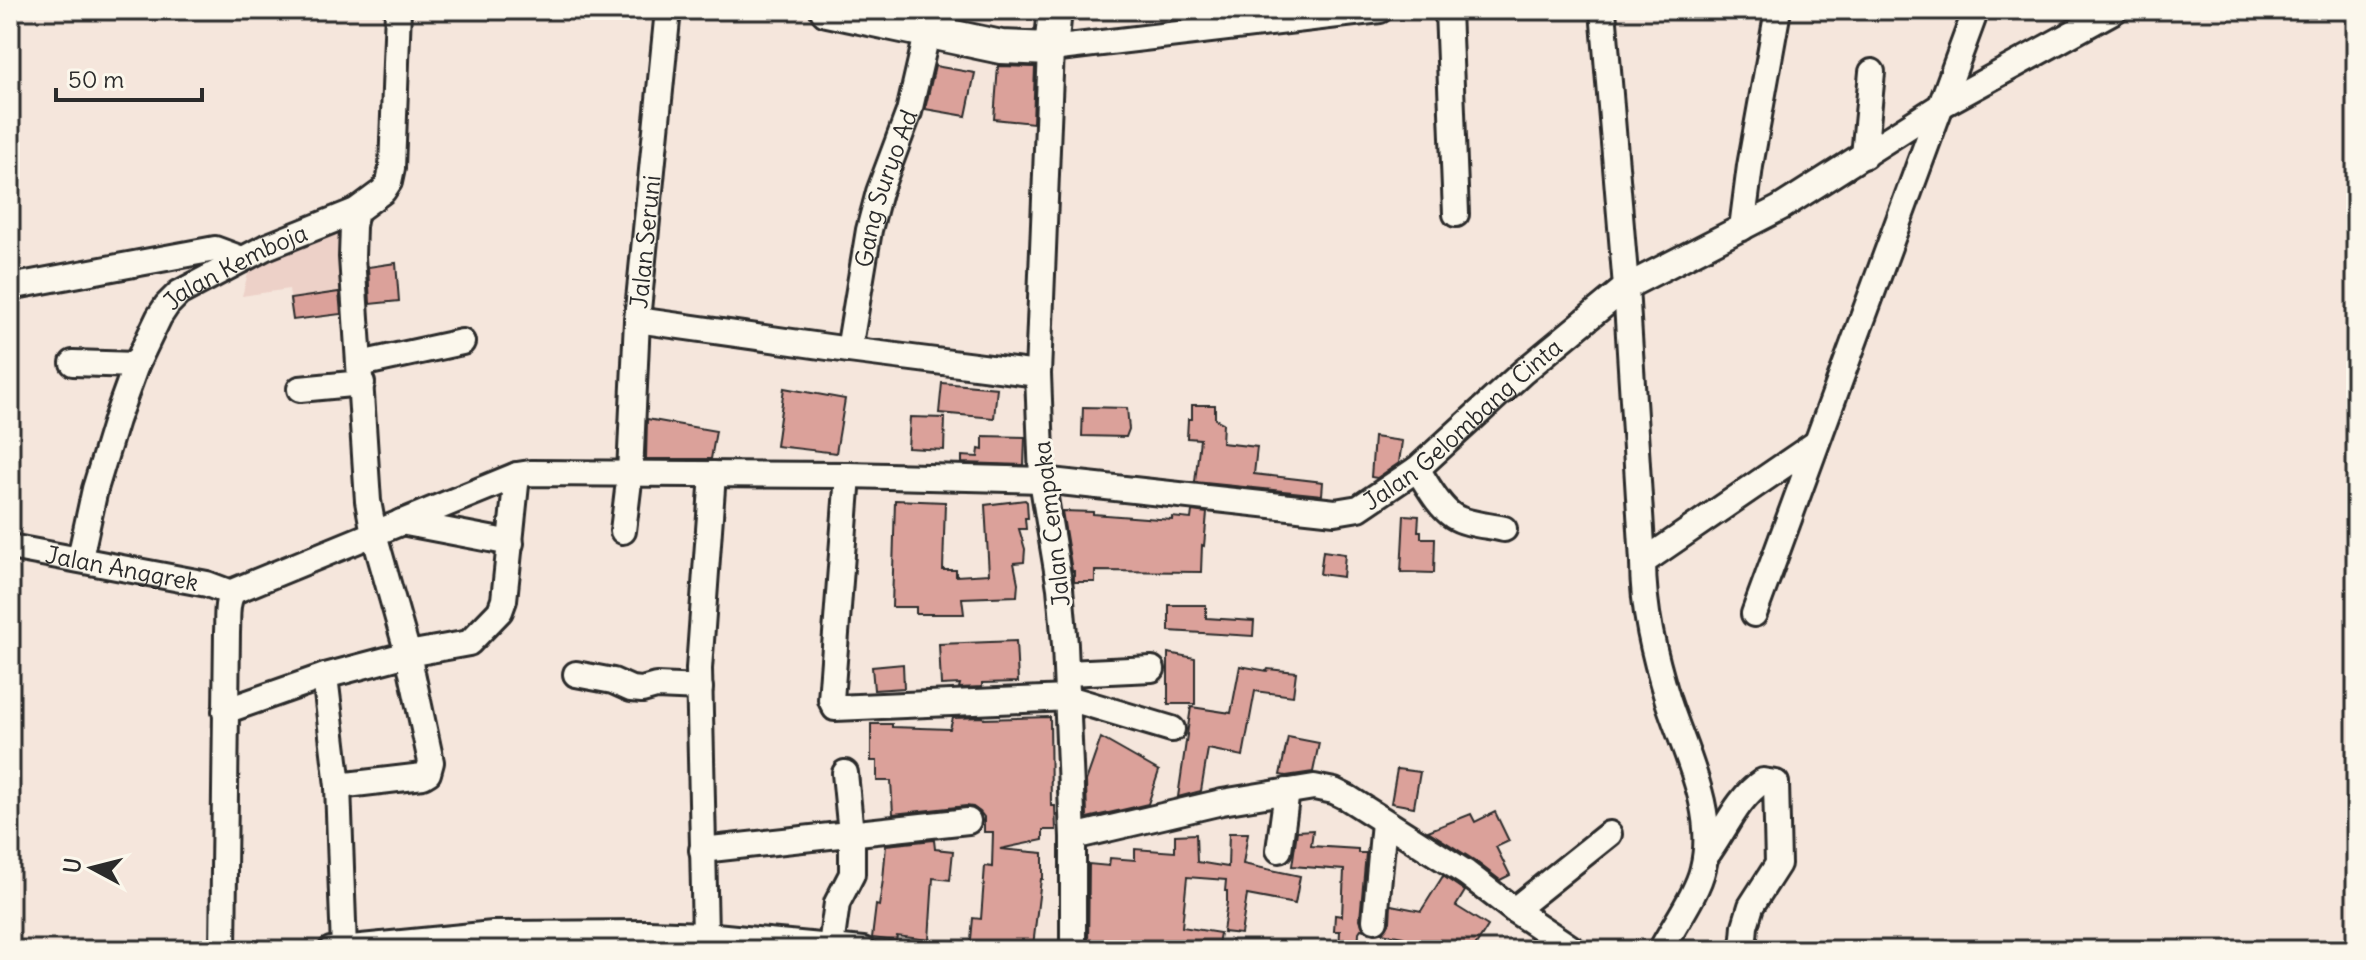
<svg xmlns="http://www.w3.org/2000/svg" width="2366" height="960" viewBox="0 0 2366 960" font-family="Delius,sans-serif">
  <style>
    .built { fill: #edd1c8 }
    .building { fill: #dba19a; stroke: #2b2b2b; stroke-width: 2 }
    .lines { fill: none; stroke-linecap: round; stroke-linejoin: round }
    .minor-casing { stroke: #2b2b2b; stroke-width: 30 }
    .major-casing { stroke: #2b2b2b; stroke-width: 38 }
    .minor { stroke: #fbf7ec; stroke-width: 24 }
    .major { stroke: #fbf7ec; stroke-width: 32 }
    .labels { text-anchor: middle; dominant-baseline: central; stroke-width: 6; stroke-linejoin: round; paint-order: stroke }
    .street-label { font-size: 24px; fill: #2b2b2b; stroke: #fbf7ec }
  </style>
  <rect width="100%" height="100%" fill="#f5e6dc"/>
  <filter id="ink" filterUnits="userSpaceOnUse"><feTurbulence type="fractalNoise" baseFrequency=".0125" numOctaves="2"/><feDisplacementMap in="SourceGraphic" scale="16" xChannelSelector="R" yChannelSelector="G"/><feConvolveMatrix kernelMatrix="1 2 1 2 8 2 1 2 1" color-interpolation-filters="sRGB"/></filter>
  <g filter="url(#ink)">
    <path class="built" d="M348,224L354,312L293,319L289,289L242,296L249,270L281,252Z"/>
    <g class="building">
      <path d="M935,66L975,73L966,116L925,109Z"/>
      <path d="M998,66L1035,67L1033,123L994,119Z"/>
      <path d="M396,263L399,301L370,304L368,267Z"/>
      <path d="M339,292L341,314L293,320L290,299Z"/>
      <path d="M942,383L997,388L994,418L939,413Z"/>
      <path d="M784,388L845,399L836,453L776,446Z"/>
      <path d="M1192,405H1215V419L1223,423L1222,443L1257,447L1254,474L1323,482L1322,495L1195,482L1200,439L1187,438L1188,419H1192Z"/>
      <path d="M1083,407L1127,408L1129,429L1126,437L1082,436Z"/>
      <path d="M910,417L945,418L944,450L908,448Z"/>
      <path d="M647,419L716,431L711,459H646Z"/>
      <path d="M983,436L1025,437L1024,465L962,463V456L978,457L979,449L983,450Z"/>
      <path d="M1374,437L1402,441L1399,463L1377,478L1371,477Z"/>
      <path d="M895,500L945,502L943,570H956V576L989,574L985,505L1025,500L1027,502L1028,518H1025L1026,529H1019L1025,549L1024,562L1014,563L1018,583L1017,596L962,598L964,614H916V607H892Z"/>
      <path d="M1062,511L1093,512V514L1172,520V517L1191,519L1192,511L1207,513L1204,546L1202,545L1201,572L1095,571V582H1074V571H1072Z"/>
      <path d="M1404,515L1419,516L1418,531H1421V538H1435L1434,573L1401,572Z"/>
      <path d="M1323,551L1345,554L1343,577L1320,574Z"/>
      <path d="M1169,605H1206V618L1254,621L1253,636L1169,631Z"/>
      <path d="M1016,641L1018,682L982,683V687L959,688L960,684L941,685L939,644Z"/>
      <path d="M1168,653L1195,658V704H1168Z"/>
      <path d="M903,664L904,688L874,690L872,667Z"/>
      <path d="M1240,666L1267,671L1268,669L1296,672L1293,696L1255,691L1243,756L1208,749L1201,791L1178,797L1191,707L1231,713Z"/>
      <path d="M983,717L984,719L1050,717L1051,806H1055L1056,830H1043V840L1000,849L1043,853V879H1041L1033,946L1027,945V950H970L973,918L981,919L985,866L992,867L993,832H984V817L980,812L973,807L966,806L893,814L891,781H877V761H871V724H892V727L950,729L953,718Z"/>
      <path d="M1288,737L1319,743L1313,772L1286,776L1280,775Z"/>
      <path d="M1101,738L1159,771L1148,804L1087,818L1086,781Z"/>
      <path d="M1397,769L1420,772L1414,807L1391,803Z"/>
      <path d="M1495,812L1509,841L1496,847L1510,875L1500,880L1474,860L1428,831L1471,814L1475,822Z"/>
      <path d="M1313,830L1311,846L1358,849V853H1366L1360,919L1364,930L1361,929L1359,932L1358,950H1339L1340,931H1334L1335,915L1342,916L1344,870L1292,866L1297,831Z"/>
      <path d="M1229,833H1248L1243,864L1300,876L1295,904L1247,895L1241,934L1223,932L1227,902V891H1225L1226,880L1187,877L1182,927L1220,933L1217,950H1088L1089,864L1109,866L1110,858L1135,860V849L1175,852V835L1196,834L1197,862L1228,867Z"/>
      <path d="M934,840L935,849L953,851L950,880L933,878L929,940L897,936L896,941L872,938L876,905L879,906L883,880L886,845Z"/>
      <path d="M1443,876L1465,891L1456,906L1488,926L1473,950H1395L1403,937L1382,933L1390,922L1391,905L1421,911Z"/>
    </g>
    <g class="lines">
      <g class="minor-casing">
        <g id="minor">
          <path d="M1448,10L1456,214"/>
          <path d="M1603,10L1626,287L1643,562C1643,610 1654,655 1668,701C1685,753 1717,812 1703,868C1698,892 1673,927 1661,950"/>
          <path d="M1864,156L1872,72"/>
          <path d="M356,211L353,226L352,257L368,501L374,534L408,654L431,762L428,773L423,776L338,786L325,676L408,654L469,643L500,611L504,600L517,475"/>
          <path d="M1742,228L1750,166L1778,10"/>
          <path d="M10,287L215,249L242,259"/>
          <path d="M637,320L849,350L1038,374"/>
          <path id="s1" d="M849,350L869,230L879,192L909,112L928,30"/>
          <path d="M73,363L136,365"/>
          <path d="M360,364L462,342"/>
          <path d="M300,389L362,383"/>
          <path d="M1417,469C1427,484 1438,506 1453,516C1467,525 1488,525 1504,529"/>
          <path d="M848,475L831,700L835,708L1068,698L1172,729"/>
          <path d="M401,522L511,543"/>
          <path id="s2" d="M623,531L630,473L637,320L668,10"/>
          <path id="s3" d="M10,547L207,584L231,593"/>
          <path id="s4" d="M80,558L95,489L116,420L136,365L159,317L167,305L179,293L266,247L356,211L383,191L389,182L392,168L398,10"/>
          <path d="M1643,562L1815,444"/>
          <path d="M1754,614L1976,10"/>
          <path d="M1067,673L1152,669"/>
          <path d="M576,674L613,681L631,689L642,690L656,686L700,688"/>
          <path d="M225,711L325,676"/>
          <path d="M338,786L344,949"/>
          <path d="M1073,837L1222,802L1314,787L1334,791L1348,798L1466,873L1514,910L1574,950"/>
          <path d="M702,850L968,821"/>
          <path d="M1279,850L1287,791"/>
          <path d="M1706,856C1725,831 1736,799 1763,781L1776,783L1778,864L1751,906L1745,926L1743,950"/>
          <path d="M1514,910L1609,834"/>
          <path d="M1375,920L1384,822"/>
          <path d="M705,935L699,669L713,474"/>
          <path d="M831,946L837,903L852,874V844L845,773"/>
          <path id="s5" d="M223,950L227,632C228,619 225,601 234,591L517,475L530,473L848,475L1042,480L1335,512L1359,508L1417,469L1523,372L1626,287L1780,208L1942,105L2115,10"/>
          <path d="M331,950L493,934L648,933L705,935L863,950"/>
          <path d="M1073,950V837L1065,645L1060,588L1042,480L1038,374L1051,49L1380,10"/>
        </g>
      </g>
      <g class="major-casing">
        <path id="major" d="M827,10L1001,47L1051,49L1055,10"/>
      </g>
      <use href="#minor" class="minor"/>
      <use href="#major" class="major"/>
    </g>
  </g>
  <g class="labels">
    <g class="street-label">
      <text stroke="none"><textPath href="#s1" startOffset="166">Gang Suryo Ad</textPath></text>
      <text stroke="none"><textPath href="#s2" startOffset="290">Jalan Seruni</textPath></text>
      <text stroke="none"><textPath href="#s4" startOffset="348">Jalan Kemboja</textPath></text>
      <text stroke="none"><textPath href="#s5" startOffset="1644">Jalan Gelombang Cinta</textPath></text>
      <text transform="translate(1051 524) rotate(-97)">Jalan Cempaka</text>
      <text stroke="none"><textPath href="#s3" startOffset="114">Jalan Anggrek</textPath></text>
    </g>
  </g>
  <rect width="2366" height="960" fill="none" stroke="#fbf7ec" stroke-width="40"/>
  <rect x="20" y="20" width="2326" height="920" fill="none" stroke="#2b2b2b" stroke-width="3" filter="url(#ink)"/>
  <g transform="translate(92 868) rotate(277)" stroke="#fbf7ec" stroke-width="6" paint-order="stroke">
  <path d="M0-6L14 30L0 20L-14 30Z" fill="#2b2b2b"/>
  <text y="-12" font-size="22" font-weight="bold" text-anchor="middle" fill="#2b2b2b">U</text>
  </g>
  <path d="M56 88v12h146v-12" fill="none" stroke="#2b2b2b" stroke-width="4"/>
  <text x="68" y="88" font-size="24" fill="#2b2b2b" stroke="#fbf7ec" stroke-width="6" paint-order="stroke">50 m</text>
</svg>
